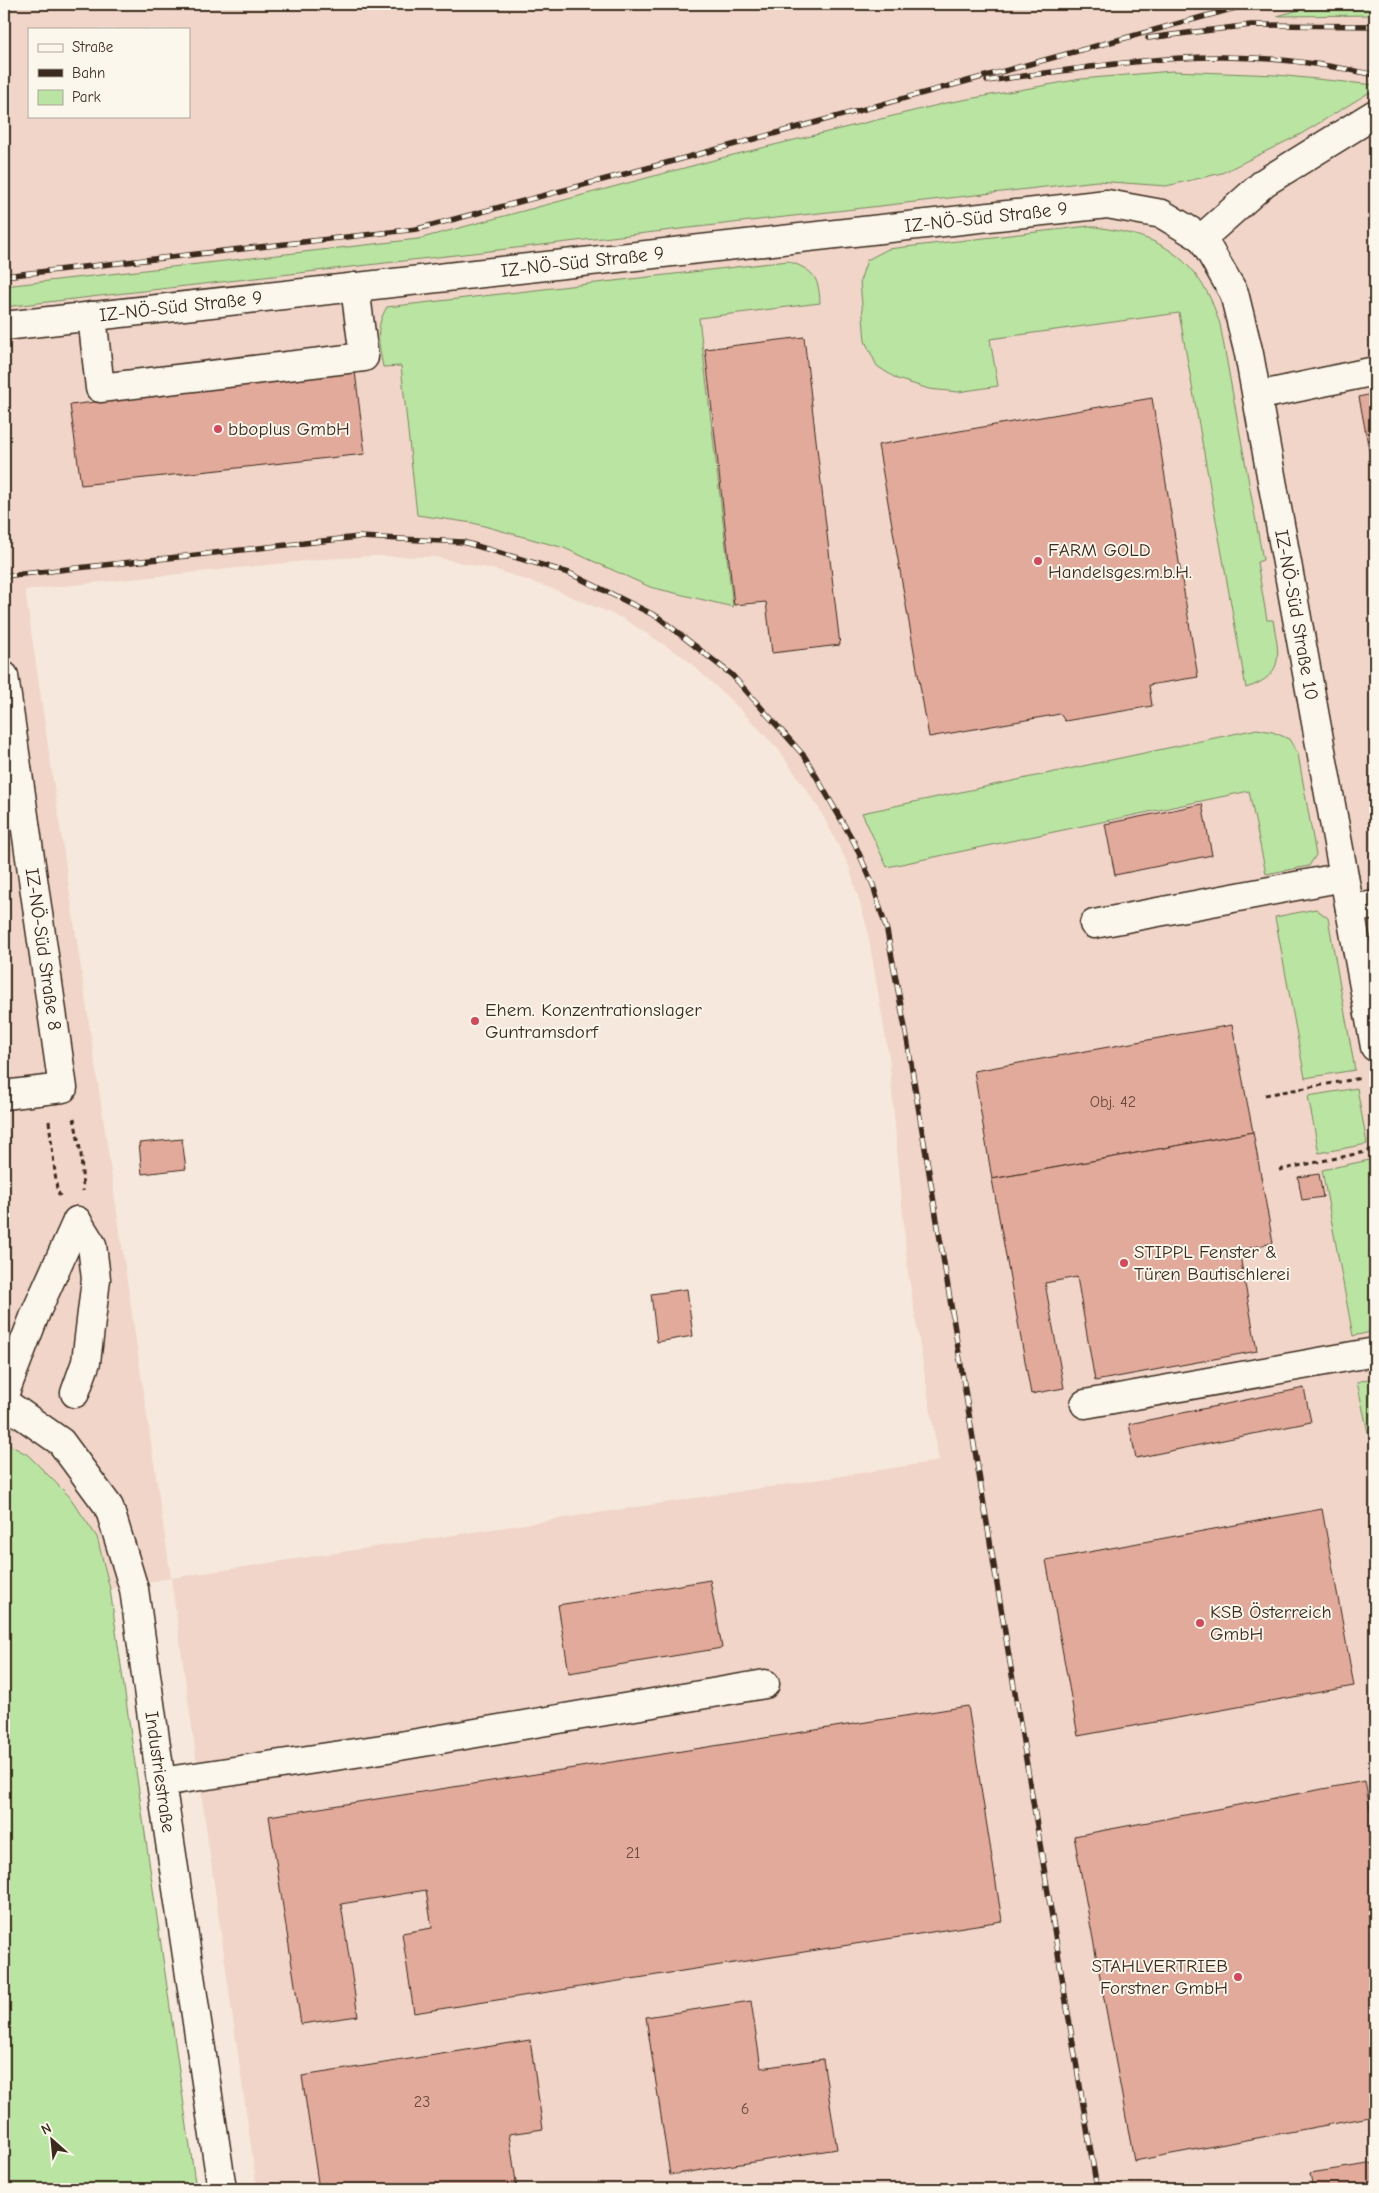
<svg xmlns="http://www.w3.org/2000/svg" width="1379" height="2193" viewBox="0 0 1379 2193" font-family="'Comic Neue',sans-serif">
  <style>
    .built { fill: #f0d5c8; fill-rule: evenodd }
    .green { fill: #b9e4a1; stroke: #7a8760 }
    .building { fill: #e2aa9a; stroke: #3b2a1e }
    .lines { fill: none; stroke-linecap: round; stroke-linejoin: round }
    .minor-casing { stroke: #3b2a1e; stroke-width: 31 }
    .path { stroke: #3b2a1e; stroke-width: 3; stroke-dasharray: 5 4; stroke-linecap: butt }
    .minor { stroke: #fbf7ec; stroke-width: 28 }
    .rail-casing { stroke: #3b2a1e; stroke-width: 5.5 }
    .rail { stroke: #fbf7ec; stroke-width: 4; stroke-dasharray: 11; stroke-linecap: butt }
    .poi-dot { fill: #d1495b; stroke: #fbf7ec; stroke-width: 2 }
    .labels { text-anchor: middle; dominant-baseline: central; stroke-width: 4; stroke-linejoin: round; paint-order: stroke }
    .number-label { font-size: 16px; fill: #654a3d }
    .street-label { font-size: 19px; fill: #3b2a1e; stroke: #fbf7ec }
    .poi-label { font-size: 19px; fill: #3b2a1e; stroke: #fbf7ec; text-anchor: start }
  </style>
  <rect width="100%" height="100%" fill="#f6e8dc"/>
  <filter id="ink" filterUnits="userSpaceOnUse"><feTurbulence type="fractalNoise" baseFrequency=".02" numOctaves="2"/><feDisplacementMap in="SourceGraphic" scale="10" xChannelSelector="R" yChannelSelector="G"/><feConvolveMatrix kernelMatrix="1 2 1 2 8 2 1 2 1" color-interpolation-filters="sRGB"/></filter>
  <g filter="url(#ink)">
    <path class="built" d="M4,4H1375V2189H257L171,1578L110,1589L97,1537L28,1455L4,1442ZM29,29H189V116H29ZM373,556L435,557L497,570L556,590L624,619L685,658L734,703L779,750L820,810L849,866L867,927L889,1057L908,1272L939,1461L171,1578L25,590L324,559Z"/>
    <g class="green">
      <path d="M1321,4H1375V15L1277,16Z"/>
      <path d="M1172,71L1277,75L1375,85V89L1301,134L1222,173L1166,186L1097,181L4,307V286L418,239L729,156L946,103L1081,79Z"/>
      <path d="M1089,226C1143,234 1178,242 1207,292C1213,302 1216,314 1220,324L1263,560L1257,562L1267,620H1273C1279,654 1286,675 1246,688L1179,313L990,339L998,386L958,392L929,389L897,379L877,366L865,341L860,281L867,260L888,249Z"/>
      <path d="M788,261C812,270 819,275 820,303L699,318L733,607L650,587L564,548L473,523L417,515L401,366L383,367C379,344 374,328 387,307Z"/>
      <path d="M1257,729L1273,732L1289,739L1298,754L1316,855L1309,866L1266,874L1249,791L887,867L862,813Z"/>
      <path d="M1316,909L1328,918L1355,1070L1305,1078L1275,917Z"/>
      <path d="M1357,1088L1367,1144L1319,1153L1308,1096Z"/>
      <path d="M1369,1160L1375,1193V1331L1353,1336L1322,1170Z"/>
      <path d="M1375,1377V1465L1357,1382Z"/>
      <path d="M4,1442L28,1455L69,1496L97,1537L110,1589L196,2189H4Z"/>
    </g>
    <g class="building">
      <path d="M804,337L840,645L772,653L766,602L734,605L705,349Z"/>
      <path d="M355,371L365,454L81,485L70,405Z"/>
      <path d="M1375,393V481L1359,397Z"/>
      <path d="M1152,398L1198,677L1149,685L1152,706L1065,721L1060,714L929,737L878,445Z"/>
      <path d="M1202,804L1212,855L1115,875L1105,824Z"/>
      <path d="M1232,1025L1253,1132L992,1179L974,1071Z"/>
      <path d="M1253,1132L1273,1243L1239,1250L1257,1351L1095,1381L1077,1277L1045,1283L1064,1388L1031,1394L992,1179Z"/>
      <path d="M182,1139L186,1169L142,1174L139,1143Z"/>
      <path d="M1319,1174L1323,1197L1302,1200L1298,1177Z"/>
      <path d="M687,1289L693,1336L657,1342L651,1294Z"/>
      <path d="M1304,1388L1311,1422L1136,1458L1129,1424Z"/>
      <path d="M1322,1509L1354,1686L1078,1736L1046,1560Z"/>
      <path d="M710,1580L722,1648L569,1673L558,1605Z"/>
      <path d="M968,1706L1002,1921L414,2013L402,1933L432,1928L426,1890L341,1904L358,2016L301,2024L269,1816Z"/>
      <path d="M1365,1781L1375,1838V2116L1134,2161L1074,1836Z"/>
      <path d="M751,2001L761,2068L823,2059L837,2149L670,2175L646,2017Z"/>
      <path d="M530,2040L543,2129L509,2134L517,2189H319L302,2076Z"/>
      <path d="M1375,2163V2189H1313L1310,2173Z"/>
    </g>
    <g class="lines">
      <g class="minor-casing">
        <g id="minor">
          <path d="M1202,238L1265,182L1375,114"/>
          <path d="M92,316L100,388L364,357L355,287"/>
          <path id="s1" d="M4,326L1107,204L1162,214L1202,238L1234,293L1249,354L1375,1047"/>
          <path d="M1257,396L1375,371"/>
          <path id="s2" d="M4,676L63,1088L4,1095"/>
          <path d="M1350,909L1375,905"/>
          <path d="M1094,924L1344,877"/>
          <path d="M75,1393L86,1362L96,1279L92,1245L77,1221"/>
          <path d="M4,1395L36,1312L77,1221"/>
          <path id="s3" d="M4,1402L61,1442L109,1507L134,1589L161,1782L222,2189"/>
          <path d="M1085,1404L1375,1352"/>
          <path d="M161,1782L382,1749L765,1684"/>
        </g>
      </g>
      <g class="path">
        <path d="M1265,1095L1362,1078"/>
        <path d="M74,1118L81,1154L83,1191"/>
        <path d="M49,1121L57,1190L60,1196"/>
        <path d="M1279,1170L1375,1150"/>
      </g>
      <use href="#minor" class="minor"/>
      <g class="rail-casing">
        <g id="rail">
          <path d="M1148,38L1251,25L1375,26"/>
          <path d="M987,81C1064,71 1143,57 1221,57C1272,57 1326,64 1375,75"/>
          <path d="M4,276L417,229L670,162L1250,4"/>
          <path d="M4,576L359,537L463,542L569,573L658,617L732,675L805,757L854,842L873,885L887,931L906,1033L1097,2189"/>
        </g>
      </g>
      <use href="#rail" class="rail"/>
    </g>
  </g>
  <g class="poi-dot">
    <circle cx="218" cy="429" r="5"/>
    <circle cx="1038" cy="561" r="5"/>
    <circle cx="475" cy="1021" r="5"/>
    <circle cx="1124" cy="1263" r="5"/>
    <circle cx="1200" cy="1623" r="5"/>
    <circle cx="1238" cy="1977" r="5"/>
  </g>
  <g class="labels">
    <g class="number-label">
      <text x="1113" y="1102">Obj. 42</text>
      <text x="633" y="1853">21</text>
      <text x="422" y="2102">23</text>
      <text x="745" y="2109">6</text>
    </g>
    <g class="street-label">
      <text stroke="none"><textPath href="#s1" startOffset="988">IZ-NÖ-Süd Straße 9</textPath></text>
      <text stroke="none"><textPath href="#s1" startOffset="582">IZ-NÖ-Süd Straße 9</textPath></text>
      <text stroke="none"><textPath href="#s1" startOffset="178">IZ-NÖ-Süd Straße 9</textPath></text>
      <text stroke="none"><textPath href="#s1" startOffset="1604">IZ-NÖ-Süd Straße 10</textPath></text>
      <text stroke="none"><textPath href="#s2" startOffset="276">IZ-NÖ-Süd Straße 8</textPath></text>
      <text stroke="none"><textPath href="#s3" startOffset="421">Industriestraße</textPath></text>
    </g>
    <g class="poi-label">
      <text x="228" y="429">bboplus GmbH</text>
      <text x="1048" y="550">FARM GOLD<tspan x="1048" dy="22">Handelsges.m.b.H.</tspan></text>
      <text x="485" y="1010">Ehem. Konzentrationslager<tspan x="485" dy="22">Guntramsdorf</tspan></text>
      <text x="1134" y="1252">STIPPL Fenster &amp;<tspan x="1134" dy="22">Türen Bautischlerei</tspan></text>
      <text x="1210" y="1612">KSB Österreich<tspan x="1210" dy="22">GmbH</tspan></text>
      <text x="1228" y="1966" text-anchor="end">STAHLVERTRIEB<tspan x="1228" dy="22">Forstner GmbH</tspan></text>
    </g>
  </g>
  <rect width="1379" height="2193" fill="none" stroke="#fbf7ec" stroke-width="20"/>
  <rect x="10" y="10" width="1359" height="2173" fill="none" stroke="#3b2a1e" stroke-width="2" filter="url(#ink)"/>
  <rect x="28" y="28" width="162" height="90" fill="#fbf7ec" stroke="#aea59a"/>
  <rect x="38" y="44" width="25" height="8" fill="#fbf7ec" stroke="#aea59a"/>
  <text x="72" y="52" font-size="15" fill="#3b2a1e">Straße</text>
  <rect x="38" y="69" width="25" height="8" fill="#3b2a1e" stroke="#aea59a"/>
  <text x="72" y="78" font-size="15" fill="#3b2a1e">Bahn</text>
  <rect x="38" y="90" width="25" height="15" fill="#b9e4a1" stroke="#aea59a"/>
  <text x="72" y="102" font-size="15" fill="#3b2a1e">Park</text>
  <g transform="translate(52 2140) rotate(333)" stroke="#fbf7ec" stroke-width="4" paint-order="stroke">
  <path d="M0-4L9 19L0 12L-9 19Z" fill="#3b2a1e"/>
  <text y="-8" font-size="14" font-weight="bold" text-anchor="middle" fill="#3b2a1e">N</text>
  </g>
</svg>
